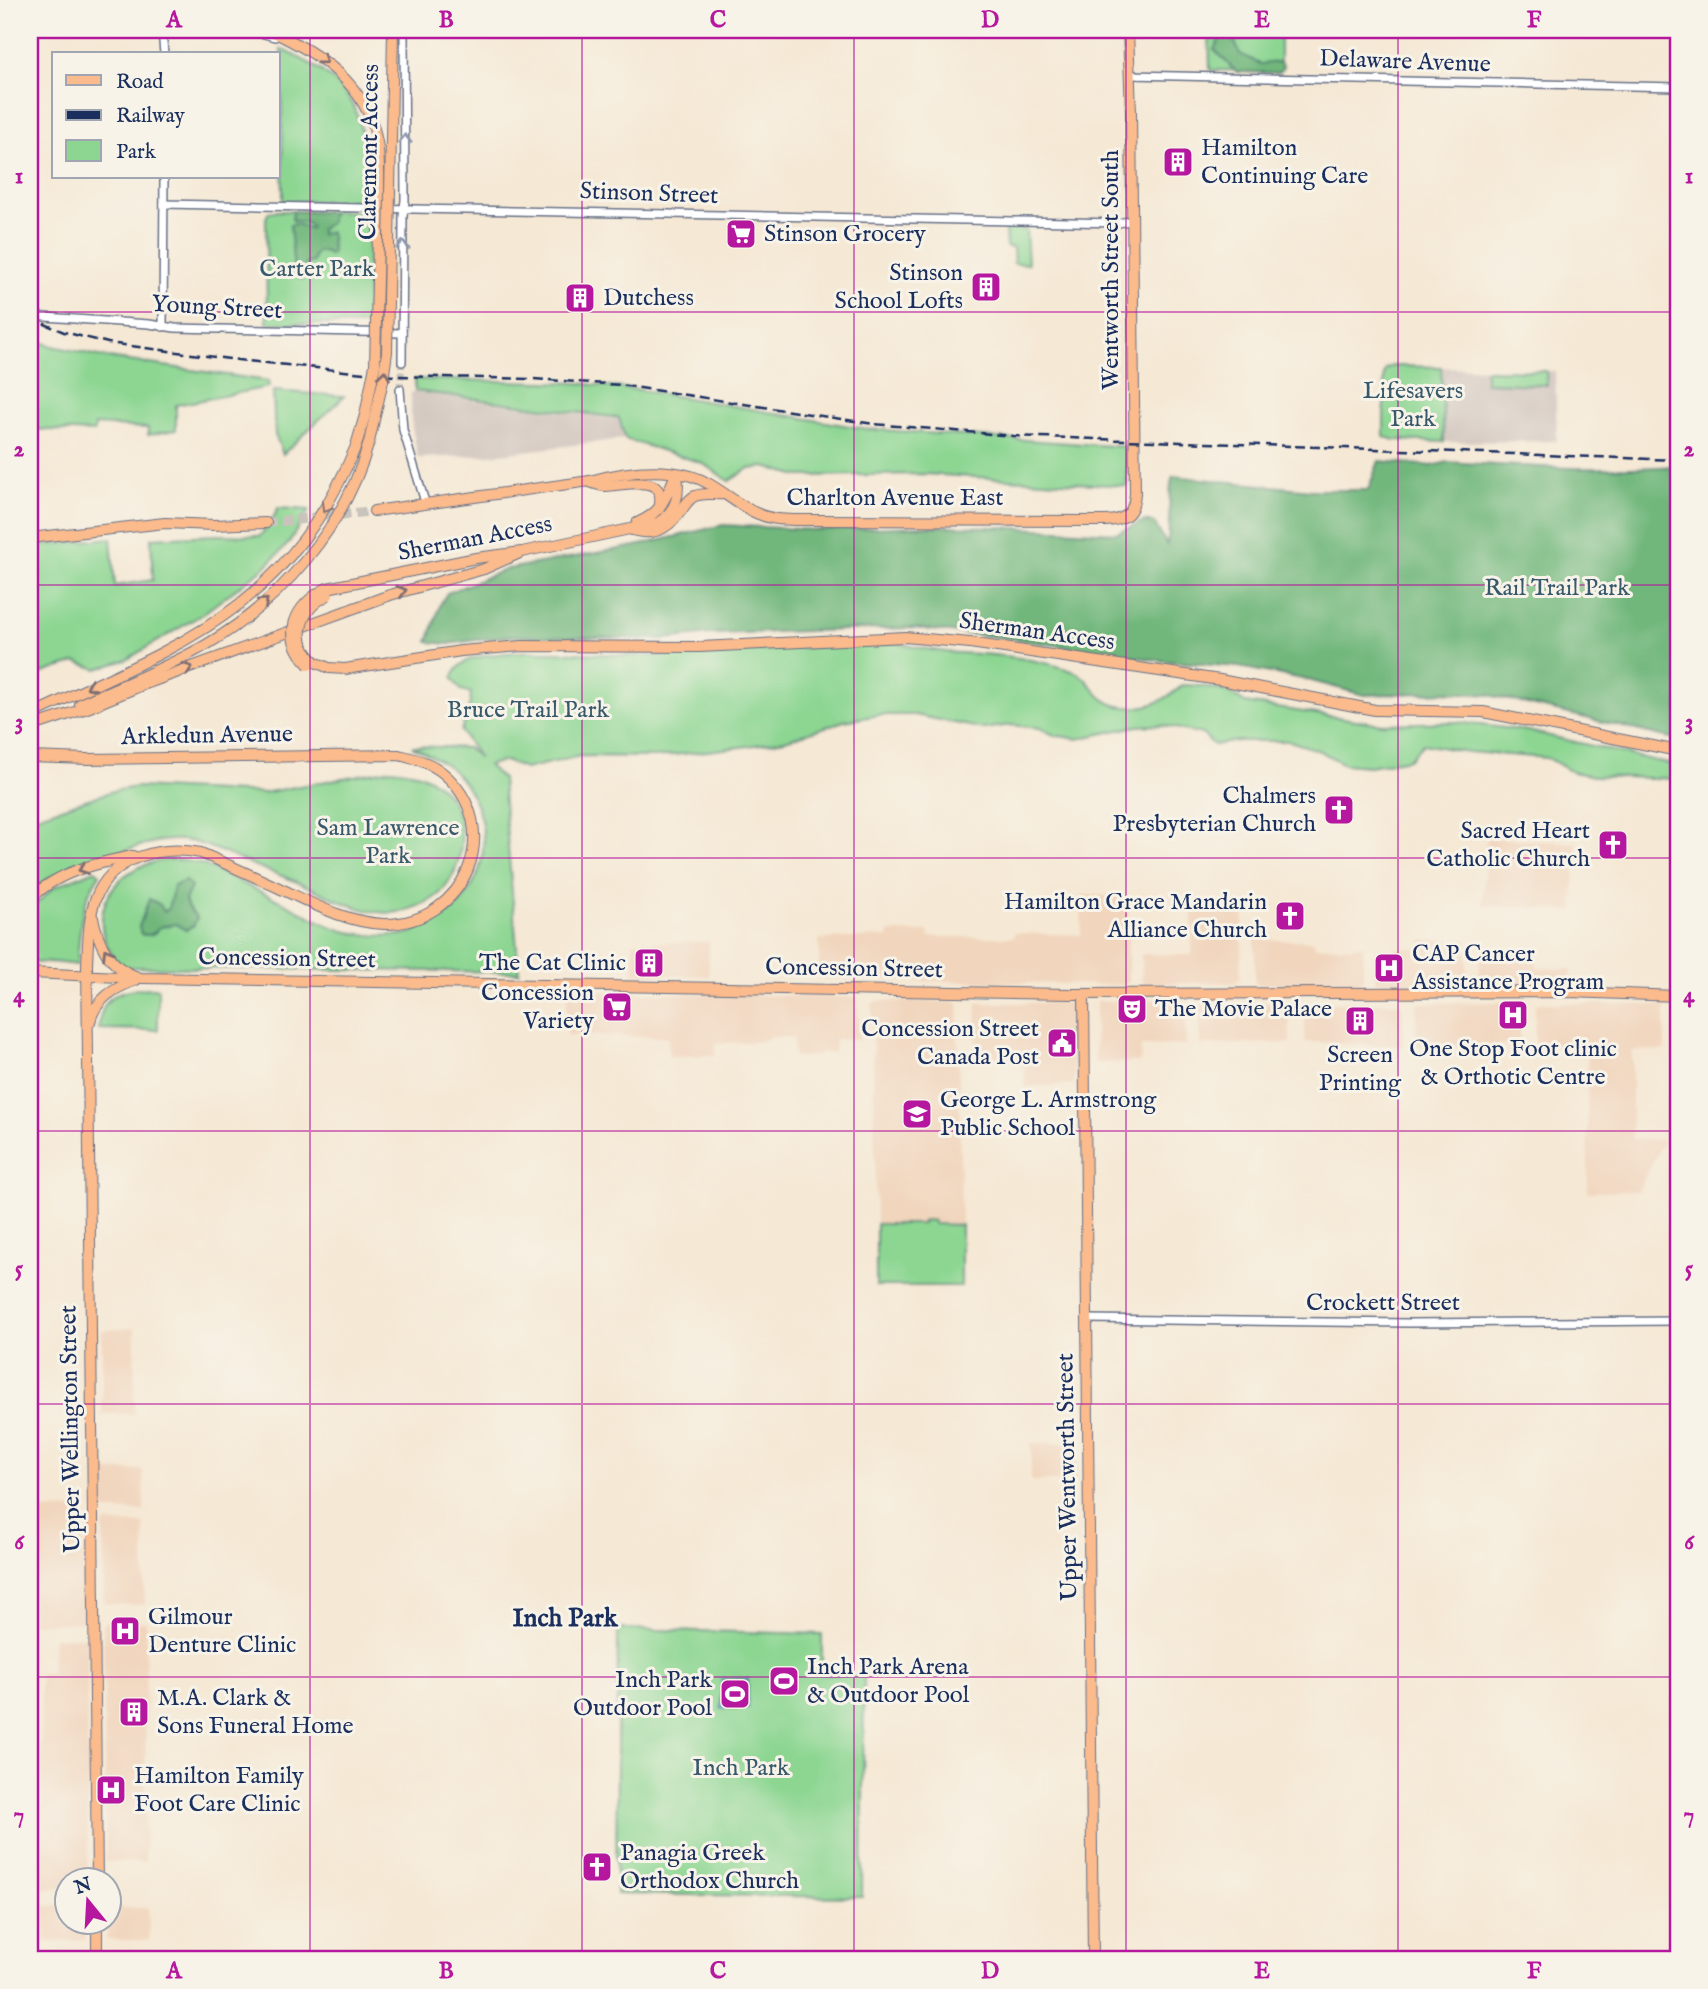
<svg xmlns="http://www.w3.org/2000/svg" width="1708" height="1989" viewBox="0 0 1708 1989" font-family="'IM FELL English',serif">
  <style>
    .built { fill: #f1d5bd }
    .industrial { fill: #cec1ba }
    .green { fill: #8cd692; stroke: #548278; stroke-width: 2 }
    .forest { fill: #71b77c; stroke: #46736d; stroke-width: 2 }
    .water { fill: #5cafd8; stroke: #3c6f9b; stroke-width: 2 }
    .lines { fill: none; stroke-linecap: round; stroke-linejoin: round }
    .minor-tunnel { stroke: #c9c3bc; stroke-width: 7; stroke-dasharray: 7 3.5; stroke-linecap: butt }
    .major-tunnel { stroke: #c9c3bc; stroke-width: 10; stroke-dasharray: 10 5; stroke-linecap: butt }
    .minor-casing { stroke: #677087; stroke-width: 10 }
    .major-casing { stroke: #677087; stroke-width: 12 }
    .minor { stroke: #fff; stroke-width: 7 }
    .major { stroke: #fbbb8c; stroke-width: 10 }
    .rail { stroke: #1b2f5e; stroke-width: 2.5; stroke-dasharray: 10 5; stroke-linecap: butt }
    .major-bridge-casing { stroke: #677087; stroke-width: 12; stroke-linecap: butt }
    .major-bridge { stroke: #fbbb8c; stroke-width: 10 }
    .oneway { stroke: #806e73 }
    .oneway2 { stroke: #8d97ae }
    .grid { fill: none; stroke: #b5179e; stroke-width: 2; stroke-opacity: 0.55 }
    .labels { text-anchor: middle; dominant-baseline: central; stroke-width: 6; stroke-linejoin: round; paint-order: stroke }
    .street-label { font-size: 24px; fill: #1b2f5e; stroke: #f7f3e8 }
    .poi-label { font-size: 24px; fill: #1b2f5e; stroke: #f7f3e8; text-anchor: start }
    .park-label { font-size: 24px; fill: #37596b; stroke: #f7f3e8 }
    .neighbourhood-label { font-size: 26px; font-weight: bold; fill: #1b2f5e; stroke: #f7f3e8 }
    .neatline { fill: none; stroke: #b5179e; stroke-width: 2.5 }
    .grid-label { font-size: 23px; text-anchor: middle; font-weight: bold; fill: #b5179e }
  </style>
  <rect width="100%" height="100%" fill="#f7f3e8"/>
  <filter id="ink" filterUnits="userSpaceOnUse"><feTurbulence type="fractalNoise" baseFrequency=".0143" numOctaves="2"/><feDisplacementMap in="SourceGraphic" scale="14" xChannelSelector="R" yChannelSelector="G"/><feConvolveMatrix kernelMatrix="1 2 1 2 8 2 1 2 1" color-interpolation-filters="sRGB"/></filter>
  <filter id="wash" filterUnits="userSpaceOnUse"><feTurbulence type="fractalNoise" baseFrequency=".00686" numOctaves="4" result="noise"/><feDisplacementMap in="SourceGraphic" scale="28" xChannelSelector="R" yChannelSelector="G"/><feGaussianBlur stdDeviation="1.57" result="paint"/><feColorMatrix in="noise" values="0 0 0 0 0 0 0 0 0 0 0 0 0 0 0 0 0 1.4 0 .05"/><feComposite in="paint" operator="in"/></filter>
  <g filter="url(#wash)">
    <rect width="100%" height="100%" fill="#f5e8d4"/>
    <g class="built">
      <path d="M1486,838L1576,843L1573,910L1483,905Z"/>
      <path d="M1082,895L1123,896L1128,900V982L1125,985L819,978V939L888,937L889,932H928L929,937H1014L1015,933L1081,935Z"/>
      <path d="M1192,906L1244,907L1240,977L1236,983H1144L1142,980L1141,954L1192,955Z"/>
      <path d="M1255,939L1314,941L1315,947L1363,946V979L1359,984H1255Z"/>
      <path d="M1422,940H1467V985L1378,982L1375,980L1376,951L1395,952V948H1421Z"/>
      <path d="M633,942H709V976L633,975Z"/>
      <path d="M1537,950V968L1572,969L1571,978L1568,981L1482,982L1479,979L1481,951Z"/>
      <path d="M567,991L858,997L859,1040L835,1039L834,1053H819V1056L794,1057L793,1037H771L758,1042L716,1043L715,1055L669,1056L668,1037L567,1035Z"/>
      <path d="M1185,1000L1186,1045L1141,1046L1140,1062L1095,1063L1096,1001Z"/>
      <path d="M876,1001L957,1002L958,1004L961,1225L876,1224L872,1004Z"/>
      <path d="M1517,1002L1520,1005V1045L1416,1046L1417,1006L1419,1003Z"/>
      <path d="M977,1003H1072L1075,1006L1074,1084L1025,1087V1070L1020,1060L975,1059Z"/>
      <path d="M1289,1003L1290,1043L1200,1045V1006L1202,1004Z"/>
      <path d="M1308,1003H1399L1402,1005L1403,1046L1305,1042V1006Z"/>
      <path d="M1538,1003L1665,1005V1050L1632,1051V1139L1664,1140L1638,1191L1588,1192L1587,1046L1535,1045V1006Z"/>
      <path d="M135,1328L134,1414H102V1330Z"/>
      <path d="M1031,1443L1075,1444L1078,1481H1031Z"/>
      <path d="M143,1470L144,1511H106L104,1508L103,1471Z"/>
      <path d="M82,1509L87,1622L32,1624L31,1510Z"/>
      <path d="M106,1523L144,1524L145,1605L108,1604L104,1602L103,1526Z"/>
      <path d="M103,1622H146L145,1862H106Z"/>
      <path d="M53,1637H87L88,1880L66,1881V1887L43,1889L40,1673H51Z"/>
      <path d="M44,1906H66V1923H86V1940L45,1942Z"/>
      <path d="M110,1907L148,1908L149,1940H106Z"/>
    </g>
    <g class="industrial">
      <path d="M1441,367L1555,371L1557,441L1444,442Z"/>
      <path d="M411,392L619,420L623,439L491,455L418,458L411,421Z"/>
    </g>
    <g class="green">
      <path d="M1209,30H1280V67L1276,71L1210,70Z"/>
      <path d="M281,49C364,86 364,118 367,201H283Z"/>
      <path d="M275,211L369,212L367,325L267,323L266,218L269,212Z"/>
      <path d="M1005,228L1026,230L1028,264L1014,263L1013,248L1006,247Z"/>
      <path d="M30,336L48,345L108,358L268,381L269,387L176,405V430L148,435V428L95,425L94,432L30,429Z"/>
      <path d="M1392,366L1441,367L1444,442L1396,440L1384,437V374L1386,369Z"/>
      <path d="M1485,370L1546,371L1547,385L1485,383Z"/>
      <path d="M415,379L577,383L640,390L867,429L1126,447L1127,486L924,474L799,476L765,467L748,469L729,481L702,463L625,439L619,418L415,391Z"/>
      <path d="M273,391L344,396L283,454L275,435Z"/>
      <path d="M278,508L309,510L288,544L264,568L201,615L126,660L97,669L76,662L30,677V547L111,538L115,586L153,580L151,538L217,535L260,536L271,523Z"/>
      <path d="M896,643C916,647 938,652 959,653C997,654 1038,658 1075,672C1093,678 1094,705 1126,707C1150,709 1165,700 1183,685C1209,686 1224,688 1245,703L1382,724L1456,722L1528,731L1678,766V779L1595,776L1572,772L1548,758L1468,752L1423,744L1409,759L1369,766L1344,764L1320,751L1290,741H1238L1214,745L1202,734L1162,725L1137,726L1077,739L1054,735L1040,728L1011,725L984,729L915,715H879L844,721L785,740L749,746L657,757L580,756L525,769L505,761L488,765L502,779L519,972L123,967C85,933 101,878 148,864C167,858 182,859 201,864C230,877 259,891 288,905C305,913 323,925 341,930C358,935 381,937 399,935C406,935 413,932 419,929C484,908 504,831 460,778C447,762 429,755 412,746L468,748L479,758L461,731L470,703L471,693L461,690L452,678C458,667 463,661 475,658C531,645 589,656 646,656C729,654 812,646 896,643Z"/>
      <path d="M391,769C401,770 413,771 422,775C467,794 472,854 444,889C437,898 424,904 413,908C375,923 337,899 302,884C283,876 263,869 243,861C224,853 205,843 183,840C157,838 131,849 106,857C78,866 52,872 30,892V818L113,791L137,787L263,793Z"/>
      <path d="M95,870L100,874C79,904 80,930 77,965L52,962L30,963V910L54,887Z"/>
      <path d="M158,988V1030L99,1029C100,990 125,989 158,988Z"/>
      <path d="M927,1220L933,1221L934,1224L961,1225V1286H876V1224H922V1221Z"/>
      <path d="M618,1629L822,1634V1674L864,1676L862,1897L616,1894Z"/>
    </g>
    <g class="forest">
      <path d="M1223,34L1234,40L1240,54L1261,64L1279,62L1283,65L1282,70L1277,73L1236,72L1214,49Z"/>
      <path d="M293,211L330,212L332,214L330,223L321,229V234L331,232L332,253L329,255L326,252L318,251L314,256L313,262L306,264L309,273L303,279L297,277L294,272L290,225L296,224L310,229L311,226L307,222L294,221L292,219Z"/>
      <path d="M1379,461L1432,466L1448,462C1525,467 1601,471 1678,466V736L1670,738L1489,695L1450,692L1364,695L1308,680L1239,667L1164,661L1007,638L913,628L710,634L664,639L506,636L448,644L428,642L441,603L447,593L507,569L636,546L723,525L816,530L923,526L996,527L1117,533L1144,521L1154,523L1167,545C1172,520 1166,500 1173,476L1311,490H1368Z"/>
      <path d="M185,881L191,887L185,900L188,908L197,918L194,925L186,930L176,924L160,927C154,934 150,937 141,934L139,927L149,899L159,904L164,912L168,909L174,886Z"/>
    </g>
    <path class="water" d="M748,1679V1708H721L722,1680Z"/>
  </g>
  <g filter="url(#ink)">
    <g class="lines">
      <path class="minor-tunnel" d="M400,389L402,362"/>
      <path class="major-tunnel" d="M266,523L374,511"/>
      <g class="minor-casing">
        <g id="minor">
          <path d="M162,30L164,54"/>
          <path d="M249,30L275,37"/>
          <path d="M1130,75L1678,87"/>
          <path d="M164,204L1119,223L1132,220"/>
          <path d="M30,316L149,324L175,328L402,333"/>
          <path d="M163,327L164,177"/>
          <path d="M402,362L403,216L405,200L404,30"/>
          <path d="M400,389L403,430L425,502"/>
          <path d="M1087,1319L1410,1323L1678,1321"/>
        </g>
      </g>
      <g class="major-casing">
        <g id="major">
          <path d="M269,30C319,53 367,83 377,142C380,160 379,178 379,196"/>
          <path d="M390,191L393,30"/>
          <path d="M590,482C596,484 600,486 606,486C628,485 668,472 659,509"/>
          <path d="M374,511L590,481C622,472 658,467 691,476C715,483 733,503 756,513C773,521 792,520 809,520L1106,521C1126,520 1134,513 1135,493L1131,112L1128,30"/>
          <path d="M637,523C663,512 665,498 676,474"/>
          <path d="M632,530C652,536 668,529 680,512C685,506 688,499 695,496C705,492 714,495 723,494"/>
          <path d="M30,538L165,523L214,525L266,523"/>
          <path d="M327,588L476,558L522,552L658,523C677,510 680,495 677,474"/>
          <path d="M315,662L329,668L345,669L461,651L522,646L700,647L905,637L970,643L1220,680L1375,710L1483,712L1678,751"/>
          <path d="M80,704C122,685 166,668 206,645C281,601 346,526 369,442"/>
          <path d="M30,715C179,645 287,611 356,446"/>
          <path d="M33,726L90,707L145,684L390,595L484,569L522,552"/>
          <path d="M30,757L87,759L399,755C415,759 430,762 443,773C507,827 465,925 384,924C347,923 311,903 279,888C253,876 227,864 201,853C161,845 111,856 95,900C88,921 88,943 87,965L97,1881"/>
          <path d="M30,900C55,872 97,863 133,856"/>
          <path d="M93,918C99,944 108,966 135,976"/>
          <path d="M30,973L142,978L1071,994L1569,992L1678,996"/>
          <path d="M1084,994L1093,1959"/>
          <path d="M90,1022C95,999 115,988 136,980"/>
          <path d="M97,1923V1959"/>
        </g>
      </g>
      <use href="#minor" class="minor"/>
      <use href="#major" class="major"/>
      <path class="rail" d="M30,318L64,332L108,343L238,360L394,376L533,379L621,385L874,424L1014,436L1678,460"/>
      <g class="major-bridge-casing">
        <g id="major-bridge">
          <path d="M369,442L383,381L387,352L390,191"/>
          <path d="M356,446L365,415L375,365L379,196"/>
          <path d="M315,662C290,640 300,609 328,595"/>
          <path d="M309,665C279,635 295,605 327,588"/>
        </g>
      </g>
      <use href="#major-bridge" class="major-bridge"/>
    </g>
    <defs><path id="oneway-chevron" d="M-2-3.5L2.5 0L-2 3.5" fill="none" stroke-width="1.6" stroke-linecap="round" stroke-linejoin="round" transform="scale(1.75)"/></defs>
    <g class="oneway">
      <use href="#oneway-chevron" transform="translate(323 60) rotate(36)"/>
      <use href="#oneway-chevron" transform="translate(384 375) rotate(-82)"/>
      <use href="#oneway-chevron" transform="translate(326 508) rotate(121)"/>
      <use href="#oneway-chevron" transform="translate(402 591) rotate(-17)"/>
      <use href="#oneway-chevron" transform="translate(264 602) rotate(-42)"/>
      <use href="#oneway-chevron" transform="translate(188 668) rotate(-20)"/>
      <use href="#oneway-chevron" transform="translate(91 686) rotate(155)"/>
      <use href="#oneway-chevron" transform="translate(83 869) rotate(161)"/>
      <use href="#oneway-chevron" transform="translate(107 953) rotate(-121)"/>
    </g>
    <g class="oneway2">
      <use href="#oneway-chevron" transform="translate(405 139) rotate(-90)"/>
      <use href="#oneway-chevron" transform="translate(403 245) rotate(-90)"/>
    </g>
  </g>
  <path class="grid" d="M310,30V1959M582,30V1959M854,30V1959M1126,30V1959M1398,30V1959M30,312H1678M30,585H1678M30,858H1678M30,1131H1678M30,1404H1678M30,1677H1678"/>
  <defs>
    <g id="building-square" transform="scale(1.575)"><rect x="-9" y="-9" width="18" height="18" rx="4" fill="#b5179e" stroke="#f7f3e8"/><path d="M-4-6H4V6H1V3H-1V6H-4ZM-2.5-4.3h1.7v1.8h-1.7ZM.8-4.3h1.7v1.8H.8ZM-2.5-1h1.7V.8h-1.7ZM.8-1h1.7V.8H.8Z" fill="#fff"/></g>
    <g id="supermarket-square" transform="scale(1.575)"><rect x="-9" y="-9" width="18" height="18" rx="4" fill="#b5179e" stroke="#f7f3e8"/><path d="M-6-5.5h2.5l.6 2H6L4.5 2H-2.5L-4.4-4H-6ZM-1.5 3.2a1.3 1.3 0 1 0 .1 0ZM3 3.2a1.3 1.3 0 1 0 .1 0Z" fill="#fff"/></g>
    <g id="church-square" transform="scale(1.575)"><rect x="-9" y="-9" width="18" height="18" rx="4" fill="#b5179e" stroke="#f7f3e8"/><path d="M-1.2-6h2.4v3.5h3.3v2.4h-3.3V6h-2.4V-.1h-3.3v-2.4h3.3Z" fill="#fff"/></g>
    <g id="hospital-square" transform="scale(1.575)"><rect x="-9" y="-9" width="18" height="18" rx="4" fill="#b5179e" stroke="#f7f3e8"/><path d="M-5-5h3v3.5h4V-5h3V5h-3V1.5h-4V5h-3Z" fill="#fff"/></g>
    <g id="theatre-square" transform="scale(1.575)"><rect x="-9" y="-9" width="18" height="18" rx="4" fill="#b5179e" stroke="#f7f3e8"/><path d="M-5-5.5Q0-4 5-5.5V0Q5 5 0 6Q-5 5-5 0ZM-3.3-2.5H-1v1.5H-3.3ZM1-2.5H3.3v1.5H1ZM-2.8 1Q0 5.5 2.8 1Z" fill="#fff"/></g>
    <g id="civic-square" transform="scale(1.575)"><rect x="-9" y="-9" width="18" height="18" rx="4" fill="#b5179e" stroke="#f7f3e8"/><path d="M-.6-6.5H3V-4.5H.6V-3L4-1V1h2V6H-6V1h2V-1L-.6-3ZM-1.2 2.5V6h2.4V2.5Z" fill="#fff"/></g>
    <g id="school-square" transform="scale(1.575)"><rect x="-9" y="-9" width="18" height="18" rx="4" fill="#b5179e" stroke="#f7f3e8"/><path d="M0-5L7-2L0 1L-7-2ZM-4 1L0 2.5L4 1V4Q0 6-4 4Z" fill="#fff"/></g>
    <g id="stadium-square" transform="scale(1.575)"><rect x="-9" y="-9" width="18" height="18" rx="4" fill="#b5179e" stroke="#f7f3e8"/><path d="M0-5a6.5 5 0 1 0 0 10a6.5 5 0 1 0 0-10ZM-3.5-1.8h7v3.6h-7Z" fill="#fff"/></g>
  </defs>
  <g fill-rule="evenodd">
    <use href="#building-square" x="1178" y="162"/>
    <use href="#supermarket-square" x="741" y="234"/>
    <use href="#building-square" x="986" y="287"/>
    <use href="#building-square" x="580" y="298"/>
    <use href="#church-square" x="1339" y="810"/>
    <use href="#church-square" x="1613" y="845"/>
    <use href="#church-square" x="1290" y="916"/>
    <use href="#building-square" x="649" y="963"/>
    <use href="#hospital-square" x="1389" y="968"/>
    <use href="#supermarket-square" x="617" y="1007"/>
    <use href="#theatre-square" x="1132" y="1009"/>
    <use href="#hospital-square" x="1513" y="1015"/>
    <use href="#building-square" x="1360" y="1021"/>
    <use href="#civic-square" x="1062" y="1043"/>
    <use href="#school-square" x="917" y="1114"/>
    <use href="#hospital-square" x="125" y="1631"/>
    <use href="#stadium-square" x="784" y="1681"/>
    <use href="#stadium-square" x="735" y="1694"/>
    <use href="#building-square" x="134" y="1712"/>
    <use href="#hospital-square" x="111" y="1790"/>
    <use href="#church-square" x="597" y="1867"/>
  </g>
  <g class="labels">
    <g class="street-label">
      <text transform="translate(1405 62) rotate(2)">Delaware Avenue</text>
      <text transform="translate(370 152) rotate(-89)">Claremont Access</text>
      <text transform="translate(649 194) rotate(2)">Stinson Street</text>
      <text transform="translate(1111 270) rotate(-90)">Wentworth Street South</text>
      <text transform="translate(217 308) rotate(3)">Young Street</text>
      <text x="895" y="498">Charlton Avenue East</text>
      <text transform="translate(475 539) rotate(-11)">Sherman Access</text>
      <text transform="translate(1037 632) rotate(8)">Sherman Access</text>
      <text transform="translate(207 736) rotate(-1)">Arkledun Avenue</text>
      <text transform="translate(287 959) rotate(1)">Concession Street</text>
      <text transform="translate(854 969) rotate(1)">Concession Street</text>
      <text x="1383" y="1303">Crockett Street</text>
      <text transform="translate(71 1429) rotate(-91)">Upper Wellington Street</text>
      <text transform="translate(1068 1477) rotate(-91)">Upper Wentworth Street</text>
    </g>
    <g class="poi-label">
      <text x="1201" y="148">Hamilton<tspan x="1201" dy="28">Continuing Care</tspan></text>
      <text x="764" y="234">Stinson Grocery</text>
      <text x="963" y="273" text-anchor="end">Stinson<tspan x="963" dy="28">School Lofts</tspan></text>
      <text x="603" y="298">Dutchess</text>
      <text x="1316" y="796" text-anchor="end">Chalmers<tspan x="1316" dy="28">Presbyterian Church</tspan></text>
      <text x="1590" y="831" text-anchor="end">Sacred Heart<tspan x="1590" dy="28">Catholic Church</tspan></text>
      <text x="1267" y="902" text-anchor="end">Hamilton Grace Mandarin<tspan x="1267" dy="28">Alliance Church</tspan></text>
      <text x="1412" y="954">CAP Cancer<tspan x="1412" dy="28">Assistance Program</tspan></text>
      <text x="626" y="963" text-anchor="end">The Cat Clinic</text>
      <text x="594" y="993" text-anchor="end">Concession<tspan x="594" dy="28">Variety</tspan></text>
      <text x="1155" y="1009">The Movie Palace</text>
      <text x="1039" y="1029" text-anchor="end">Concession Street<tspan x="1039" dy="28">Canada Post</tspan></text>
      <text x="1513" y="1049" text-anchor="middle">One Stop Foot clinic<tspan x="1513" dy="28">&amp; Orthotic Centre</tspan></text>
      <text x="1360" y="1055" text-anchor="middle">Screen<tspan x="1360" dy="28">Printing</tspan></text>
      <text x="940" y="1100">George L. Armstrong<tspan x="940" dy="28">Public School</tspan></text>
      <text x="148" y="1617">Gilmour<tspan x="148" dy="28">Denture Clinic</tspan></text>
      <text x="807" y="1667">Inch Park Arena<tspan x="807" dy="28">&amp; Outdoor Pool</tspan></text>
      <text x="712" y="1680" text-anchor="end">Inch Park<tspan x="712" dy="28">Outdoor Pool</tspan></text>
      <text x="157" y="1698">M.A. Clark &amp;<tspan x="157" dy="28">Sons Funeral Home</tspan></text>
      <text x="134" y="1776">Hamilton Family<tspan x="134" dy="28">Foot Care Clinic</tspan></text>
      <text x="620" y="1853">Panagia Greek<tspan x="620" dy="28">Orthodox Church</tspan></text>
    </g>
    <g class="park-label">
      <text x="317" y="269">Carter Park</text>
      <text x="1413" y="391">Lifesavers<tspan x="1413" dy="28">Park</tspan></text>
      <text x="1557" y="588">Rail Trail Park</text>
      <text x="528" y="710">Bruce Trail Park</text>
      <text x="388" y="828">Sam Lawrence<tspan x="388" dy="28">Park</tspan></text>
      <text x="741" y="1768">Inch Park</text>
    </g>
    <g class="neighbourhood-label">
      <text x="565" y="1618">Inch Park</text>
    </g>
  </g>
  <rect width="1708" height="1989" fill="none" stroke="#f7f3e8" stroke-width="77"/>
  <rect x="52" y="52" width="228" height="126" fill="#f7f3e8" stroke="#9fa5b1" stroke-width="2"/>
  <rect x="66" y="75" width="35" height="10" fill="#fbbb8c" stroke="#9fa5b1" stroke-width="2"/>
  <text x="116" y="88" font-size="21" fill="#1b2f5e">Road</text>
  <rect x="66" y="110" width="35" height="10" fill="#1b2f5e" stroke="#9fa5b1" stroke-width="2"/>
  <text x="116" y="122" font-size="21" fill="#1b2f5e">Railway</text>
  <rect x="66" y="140" width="35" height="21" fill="#8cd692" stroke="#9fa5b1" stroke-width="2"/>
  <text x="116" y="158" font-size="21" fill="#1b2f5e">Park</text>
  <g transform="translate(88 1901) rotate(342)"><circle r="33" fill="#f7f3e8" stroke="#9fa5b1" stroke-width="2"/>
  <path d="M0-5L12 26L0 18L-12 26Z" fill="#b5179e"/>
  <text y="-10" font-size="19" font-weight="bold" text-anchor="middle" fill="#1b2f5e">N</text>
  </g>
  <rect x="38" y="38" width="1632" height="1913" class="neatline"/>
  <g class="grid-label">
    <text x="174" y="27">A</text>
    <text x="446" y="27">B</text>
    <text x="718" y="27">C</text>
    <text x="990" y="27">D</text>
    <text x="1262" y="27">E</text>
    <text x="1534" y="27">F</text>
    <text x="19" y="183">1</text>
    <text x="1689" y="183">1</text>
    <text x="19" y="456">2</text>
    <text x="1689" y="456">2</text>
    <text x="19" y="729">3</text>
    <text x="1689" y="729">3</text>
    <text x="19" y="1002">4</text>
    <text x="1689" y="1002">4</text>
    <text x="19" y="1276">5</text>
    <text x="1689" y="1276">5</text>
    <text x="19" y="1549">6</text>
    <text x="1689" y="1549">6</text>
    <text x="19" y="1822">7</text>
    <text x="1689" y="1822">7</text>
    <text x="174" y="1978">A</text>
    <text x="446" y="1978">B</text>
    <text x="718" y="1978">C</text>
    <text x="990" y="1978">D</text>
    <text x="1262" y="1978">E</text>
    <text x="1534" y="1978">F</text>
  </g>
</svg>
